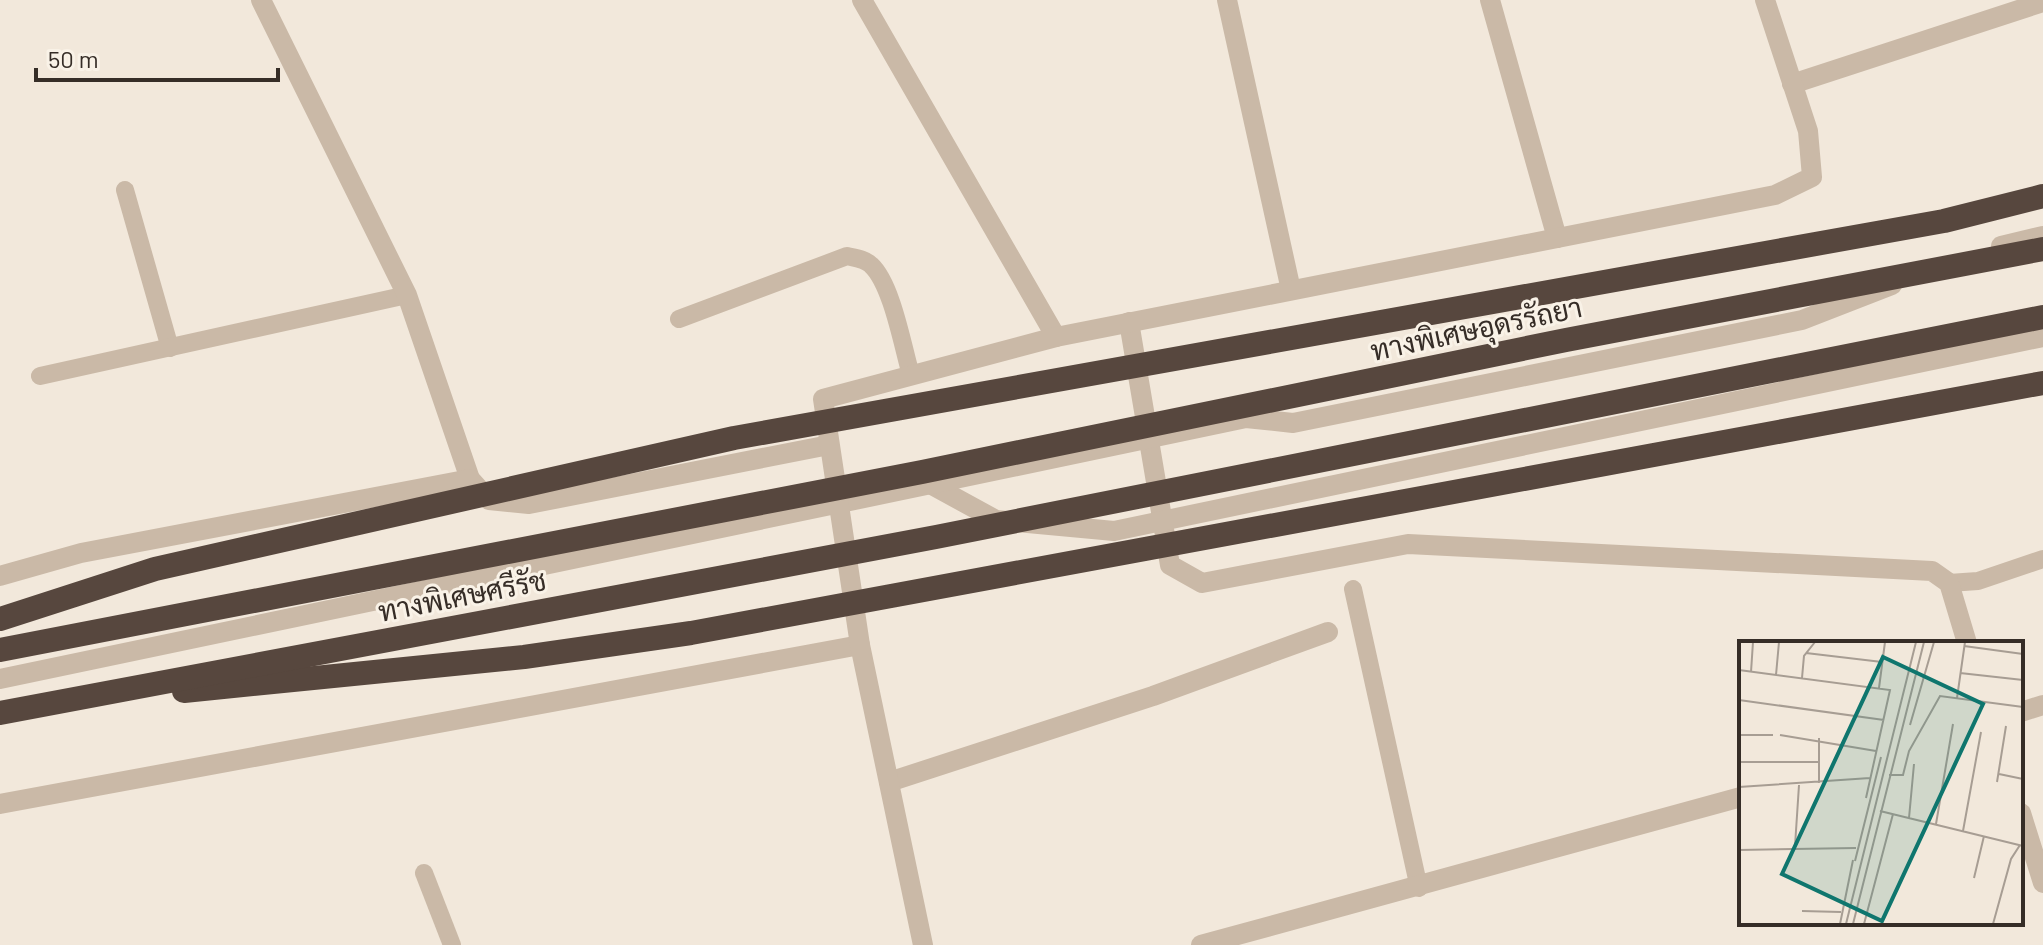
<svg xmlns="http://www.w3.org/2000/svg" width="2043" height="945" viewBox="0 0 2043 945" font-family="Barlow,Sarabun,sans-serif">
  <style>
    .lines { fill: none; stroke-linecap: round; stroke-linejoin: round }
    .lane { stroke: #cab9a7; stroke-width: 18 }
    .street { stroke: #cab9a7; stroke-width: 20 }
    .highway { stroke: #57473e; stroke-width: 24 }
    .labels { text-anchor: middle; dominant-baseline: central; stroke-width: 6; stroke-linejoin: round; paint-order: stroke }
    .street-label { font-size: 28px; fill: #362d27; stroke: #f9f2e7 }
    .inset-road { fill: none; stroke: #a79d93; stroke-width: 2 }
    .view { fill: #0f766e; fill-opacity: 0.15; stroke: #0f766e; stroke-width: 4 }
    .inset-edge { fill: none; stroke: #362d27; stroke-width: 4 }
  </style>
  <rect width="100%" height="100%" fill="#f2e8db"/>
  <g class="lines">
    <g class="lane">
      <path d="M125,190L170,348"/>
      <path d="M679,319L847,256C855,258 865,259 871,265C892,284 903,348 911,375"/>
      <path d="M40,376L407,295"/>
      <path d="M1949,583L1978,581L2043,559"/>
      <path d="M1353,589L1419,888"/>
      <path d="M424,873L452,945"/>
    </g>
    <g class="street">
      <path d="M261,0L407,295L470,479L489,500L529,504L829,445"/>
      <path d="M862,0L1056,337"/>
      <path d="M1227,0L1291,290"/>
      <path d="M1490,0L1557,238"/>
      <path d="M1792,84L2043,2"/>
      <path d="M2001,246L2043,236"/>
      <path d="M1129,322L1170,565L1202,583L1408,544L1932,571L1949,583L1967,643"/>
      <path d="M932,485L996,520L1114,531L2043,337"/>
      <path d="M0,576L81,553L470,479"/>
      <path d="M0,679L1246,418L1293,423L1802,320L1892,285"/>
      <path d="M2021,712L2043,705"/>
      <path d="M889,782L1153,696L1328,632"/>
      <path d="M0,804L860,645"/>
      <path d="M2021,813L2043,883"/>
      <path d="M923,945L860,645L823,399L1056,337L1775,195L1812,177L1808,131L1765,0"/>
      <path d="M1201,945L1741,797"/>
    </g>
    <g class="highway">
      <path d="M0,619L155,569L734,438L1944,221L2043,196"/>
      <path d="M0,650L922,472L1566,340L2043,249"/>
      <path d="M184,691L524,657L691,633L2043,383"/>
      <path d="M0,713L936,537L2043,317"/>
    </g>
  </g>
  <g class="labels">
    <g class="street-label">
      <text transform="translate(1476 328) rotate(-12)">ทางพิเศษอุดรรัถยา</text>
      <text transform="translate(462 595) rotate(-11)">ทางพิเศษศรีรัช</text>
    </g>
  </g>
  <g transform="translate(1739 641)">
    <rect width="284" height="284" fill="#f2e8db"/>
    <path class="inset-road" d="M225,5L284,13M67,12L143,21M0,29L151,49L127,157M12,31L14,1M221,32L284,39M37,34L40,1M63,37L65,15L76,1M140,47L146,1M218,57L226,1M0,59L145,79M171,84L195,1M0,94H34M41,94L137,110M80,97V142M0,121H79M260,133L284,138M150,134H164L170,110L201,55L284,66M258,141L267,85M0,146L131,137M141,170L284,205M170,177L175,123M197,183L214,83M224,190L242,91M56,205L60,144M0,209L117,207M116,220L142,116M235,237L245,195M63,270L102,271M101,283L114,219M107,283L177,1M114,283L185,1M125,283L154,173M254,283L272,218L281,204"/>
    <path class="view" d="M144,16L244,63L143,280L43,233Z"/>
    <rect width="284" height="284" class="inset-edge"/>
  </g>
  <path d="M36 68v12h242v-12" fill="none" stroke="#362d27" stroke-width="4"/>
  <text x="48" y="68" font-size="24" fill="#362d27" stroke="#f9f2e7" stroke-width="6" paint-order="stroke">50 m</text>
</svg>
